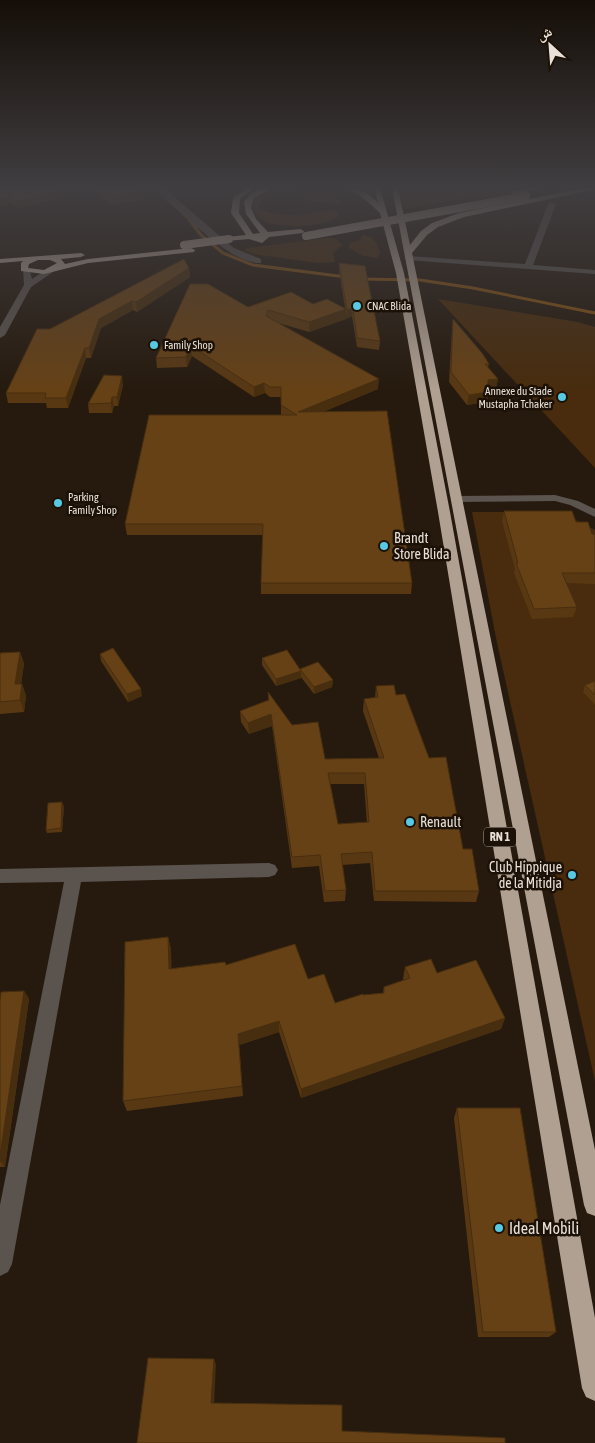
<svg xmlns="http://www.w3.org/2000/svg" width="595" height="1443" viewBox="0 0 595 1443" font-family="'Asap Condensed','Noto Naskh Arabic',sans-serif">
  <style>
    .green { fill: #482c0d }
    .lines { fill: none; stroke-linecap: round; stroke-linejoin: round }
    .stream { stroke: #805014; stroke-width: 3 }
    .minor { fill: #5a534e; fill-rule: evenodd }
    .highway { fill: #b0a091; fill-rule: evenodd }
    .highway-bridge { stroke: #b0a091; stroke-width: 8 }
    .wall { fill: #583813; fill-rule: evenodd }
    .shaded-wall { fill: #472e0f }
    .building { fill: #664116; stroke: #472e0f; fill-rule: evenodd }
    .poi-dot { fill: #58c9e3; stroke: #1c1106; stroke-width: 2 }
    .labels { text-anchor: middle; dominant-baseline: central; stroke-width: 5; stroke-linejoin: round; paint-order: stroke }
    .far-poi-label { font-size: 11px; fill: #e9e1d9; stroke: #1c1106; text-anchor: start }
    .shield { fill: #1c1106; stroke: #aca39a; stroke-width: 1 }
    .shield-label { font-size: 12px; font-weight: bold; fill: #e9e1d9 }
    .poi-label { font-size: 14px; fill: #e9e1d9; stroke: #1c1106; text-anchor: start }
    .near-poi-label { font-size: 16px; fill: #e9e1d9; stroke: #1c1106; text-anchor: start }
  </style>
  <rect width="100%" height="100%" fill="#261a0e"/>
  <g class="green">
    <path d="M283,188H295C281,193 262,190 259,208L270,212L297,216L322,211L332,210L339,212V216C325,228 266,232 255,213C252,208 254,202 255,197L263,193Z"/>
    <path d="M402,188H501V189L498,192L408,208L401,205L404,201Z"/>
    <path d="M319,193L335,195L340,200L339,204L307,201L306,198L309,195Z"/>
    <path d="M363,235C374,238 377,242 380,253L378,258L364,256L349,248V244L360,240Z"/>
    <path d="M329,238L336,239L342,245L333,253L335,262L318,263L259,255L244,251L247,248Z"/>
    <path d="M438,299L578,322L595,327V468Z"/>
    <path d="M472,512H560L595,530V1081L497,643Z"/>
  </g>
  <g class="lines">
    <g class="stream">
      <path d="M155,188L188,218L201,235L223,253L253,265L346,277"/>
      <path d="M360,279L420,280L473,288L595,313"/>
    </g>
    <g class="minor">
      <path d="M159,188H165L180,202L234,248L261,259V263C252,264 235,256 228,251C213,242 167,202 159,188Z"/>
      <path d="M549,202L556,204L533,265L595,270V274L408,260L404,258L408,256L525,264Z"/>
      <path d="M23,268H29L32,279L49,268L56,270L31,287L5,335L0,338V327L24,285Z"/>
      <path d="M555,495L578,501L595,509V517L570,505L555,501L458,502L452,499L458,496Z"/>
      <path d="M269,863L275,865L278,870L275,875L269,877L81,882L12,1264L8,1272L0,1276V1205L64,882L0,883V869Z"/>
    </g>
    <g class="highway">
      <path d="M247,188H254L240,199L239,213L253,234L260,233L246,214L244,202C251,192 260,187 272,188L254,198L251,208L256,219L268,232L300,229L304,231L303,233L269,237L262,243L249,239L226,241V237L246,235L231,213L233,198Z"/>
      <path d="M349,188C360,188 371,195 378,203L374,188H380L404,273L450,512L595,1318V1401L586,1397L582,1388L438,512L396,273L380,213L368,202Z"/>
      <path d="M392,188H398L410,245L421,231L432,223L459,213L584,188H595L592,190L464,217L438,227L427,235L412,253L595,1150V1216L587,1213L584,1205Z"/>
      <path d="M529,188H543L514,194L511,192Z"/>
      <path d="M191,248L195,250L194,252L88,263L44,274L21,271V263L23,261L0,263V259L81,253L85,255L81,257L61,259L65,264L88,259ZM38,260H50L57,263L44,270L28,268L29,264Z"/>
    </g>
    <g class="highway-bridge">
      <path d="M306,236L526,196"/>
      <path d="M184,245L229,239"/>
    </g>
  </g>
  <g class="wall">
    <path d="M0,188H148L149,189V195L144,196V199L110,204L94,189L18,208L11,203Z"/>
    <path d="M339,263L380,341L379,350L357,347L352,316L346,319V317V319L309,332L275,322L378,389L323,412L412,583L411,594H261V583L263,535H127L125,524L281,415V397H270L265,393L254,397L192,356L187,367L157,368L156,358L248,307L313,304L345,308L339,271Z"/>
    <path d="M189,268L190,277L137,312L133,310L101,328L91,358H86L68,408H47L46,403H8L6,393L50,329Z"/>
    <path d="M453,319L489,364L488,367L498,379L496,388L488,390L487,402L467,405L449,382L452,329Z"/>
    <path d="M123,385L118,406H114L112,413H89L88,404Z"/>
    <path d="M504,511L576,522L592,534H595V584L566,583L577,607L573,617L532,619L514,573L515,569L502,521Z"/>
    <path d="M20,652L24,664L21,684H22L26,696L24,712L0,714V653Z"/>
    <path d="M100,654L142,696L128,702L101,661Z"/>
    <path d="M262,658L333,680L332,687L314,694L301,677V678L276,686L262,665Z"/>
    <path d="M595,681V705L583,692L585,685Z"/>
    <path d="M376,686L396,695L463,849L479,891L476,902L374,901L370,863L342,865L346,890L345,901L324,902L319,866L292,868L272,726L249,734L241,722L240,711L268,700V692L292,725L325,759L379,758L363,711L364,699L375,698ZM330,784H364L367,823L338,824Z"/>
    <path d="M64,806L62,832L47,833L46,830Z"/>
    <path d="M168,937L171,949V969L226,965L308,979L335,1003L363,995L383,993L384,987L404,980L403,979L405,967L437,973L505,1018L501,1029L301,1098L279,1032L239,1045L243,1096L127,1111L123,1101Z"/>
    <path d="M24,991L29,999L5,1167H0V1000Z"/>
    <path d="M457,1108L556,1332L549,1337H478L454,1118Z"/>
  </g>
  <g class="shaded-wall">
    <path d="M72,188H94V189L18,208L17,201Z"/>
    <path d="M149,189V195L144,196V199L110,204L109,197Z"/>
    <path d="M10,196L11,203L0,206V199Z"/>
    <path d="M189,268L190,277L137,312L136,302Z"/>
    <path d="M132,301L133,310L101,328L91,358L89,348L99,319Z"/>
    <path d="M353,308L352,316L346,319L347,310Z"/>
    <path d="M346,309V319L309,332V322Z"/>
    <path d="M191,346L192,356L187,367L186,357Z"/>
    <path d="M85,348L86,358L68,408L66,398Z"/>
    <path d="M122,376L123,385L118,406L117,397Z"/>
    <path d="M379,379L378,389L298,422V412Z"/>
    <path d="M498,379L496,388L486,390L488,380Z"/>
    <path d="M264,383L265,393L254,397V387Z"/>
    <path d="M488,392L487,402L467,405L469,395Z"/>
    <path d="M112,397L114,406L112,413L111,403Z"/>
    <path d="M20,652L24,664L19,696L15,684Z"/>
    <path d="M301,671V678L276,686V679Z"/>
    <path d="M333,680L332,687L314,694V687Z"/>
    <path d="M22,684L26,696L24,712L20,700Z"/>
    <path d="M141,689L142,696L128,702L127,694Z"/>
    <path d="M271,714L272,726L249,734L248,723Z"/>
    <path d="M62,802L64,806L62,832L61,828Z"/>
    <path d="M168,937L171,949L172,980L169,969Z"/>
    <path d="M24,991L29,999L5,1167L0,1161V1156Z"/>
    <path d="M505,1018L501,1029L301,1098V1089Z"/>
    <path d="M279,1021V1032L239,1045L243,1096L238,1034Z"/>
    <path d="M214,1359L216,1364L214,1406L211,1403Z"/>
  </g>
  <g class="building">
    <path d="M0,188H72L17,201L10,196L0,199Z"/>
    <path d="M99,188H148L149,189L141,190L143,192L109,197Z"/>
    <path d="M184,259L189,268L136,302L132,301L99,319L89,348H85L66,398H45L46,393H6L37,329H50Z"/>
    <path d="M339,263L365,266L380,341L357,338L353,308L347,310Z"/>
    <path d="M190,284H208L248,307L291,292L313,304L327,299L346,309L309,322L268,310L266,316L379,379L298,412L387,411L412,583H261L263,524H125L149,415H297L281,405V387H270L264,383L254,387L191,346L186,357L156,358Z"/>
    <path d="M453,319L482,353L489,364H485L498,379L488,380V392L469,395L451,372Z"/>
    <path d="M104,375L122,376L117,397H112L111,403L88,404Z"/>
    <path d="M504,511H572L576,522H588L592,534H595V573H562L577,607L534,609L516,563H518Z"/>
    <path d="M113,648L141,689L127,694L100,654Z"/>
    <path d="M287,650L301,671L276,679L262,658Z"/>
    <path d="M20,652L15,684H22L20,700L0,702V653Z"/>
    <path d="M318,662L333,680L314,687L300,669Z"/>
    <path d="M595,681V695L585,685Z"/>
    <path d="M394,685L396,695L405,694L429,758L446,757L463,849H472L479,891H375L372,852L341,854L346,890L325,891L320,855L292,857L271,714L248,723L240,711L269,700L268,692L292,725L318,722L325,759L384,758L364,699L378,697L376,686ZM328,773H365L369,822L338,824Z"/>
    <path d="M62,802L61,828L46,830L48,803Z"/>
    <path d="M168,937L169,969L225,962L226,965L295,944L308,979L324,974L335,1003L363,994V995L384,993V987L410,978L405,967L431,959L437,973L476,960L505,1018L301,1089L279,1021L238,1034L242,1086L123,1101L125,942Z"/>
    <path d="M24,991L0,1156V1000L1,992Z"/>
    <path d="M457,1108H520L556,1332H483Z"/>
    <path d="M148,1358L214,1359L211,1403L342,1405V1431L505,1438V1443H137Z"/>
  </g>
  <linearGradient id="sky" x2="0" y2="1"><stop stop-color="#150e08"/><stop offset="0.48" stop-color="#413e41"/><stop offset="1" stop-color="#413e41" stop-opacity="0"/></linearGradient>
  <rect width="595" height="390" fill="url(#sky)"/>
  <g class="poi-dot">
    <circle cx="357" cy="306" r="5"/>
    <circle cx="154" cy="345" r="5"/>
    <circle cx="562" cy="397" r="5"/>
    <circle cx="58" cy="503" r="5"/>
    <circle cx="384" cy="546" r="5"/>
    <circle cx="410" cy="822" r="5"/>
    <circle cx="572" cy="875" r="5"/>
    <circle cx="499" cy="1228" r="5"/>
  </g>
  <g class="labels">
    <g class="far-poi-label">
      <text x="367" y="306">CNAC Blida</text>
      <text x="164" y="345">Family Shop</text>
      <text x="552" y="391" text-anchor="end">Annexe du Stade<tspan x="552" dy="13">Mustapha Tchaker</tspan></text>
      <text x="68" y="497">Parking<tspan x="68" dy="13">Family Shop</tspan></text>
    </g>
    <rect class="shield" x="484" y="827.5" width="32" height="19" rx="4"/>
    <g class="shield-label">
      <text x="500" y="837">RN 1</text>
    </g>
    <g class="poi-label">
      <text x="394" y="538">Brandt<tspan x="394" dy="16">Store Blida</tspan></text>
      <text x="420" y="822">Renault</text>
      <text x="562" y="867" text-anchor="end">Club Hippique<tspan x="562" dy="16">de la Mitidja</tspan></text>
    </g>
    <g class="near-poi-label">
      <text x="509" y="1228">Ideal Mobili</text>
    </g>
  </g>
  <g transform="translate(550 45) rotate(334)" stroke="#1c1106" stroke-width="4" paint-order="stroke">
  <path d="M0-4L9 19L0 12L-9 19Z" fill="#e9e1d9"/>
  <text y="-8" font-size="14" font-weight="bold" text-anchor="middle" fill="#e9e1d9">ش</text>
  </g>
</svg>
